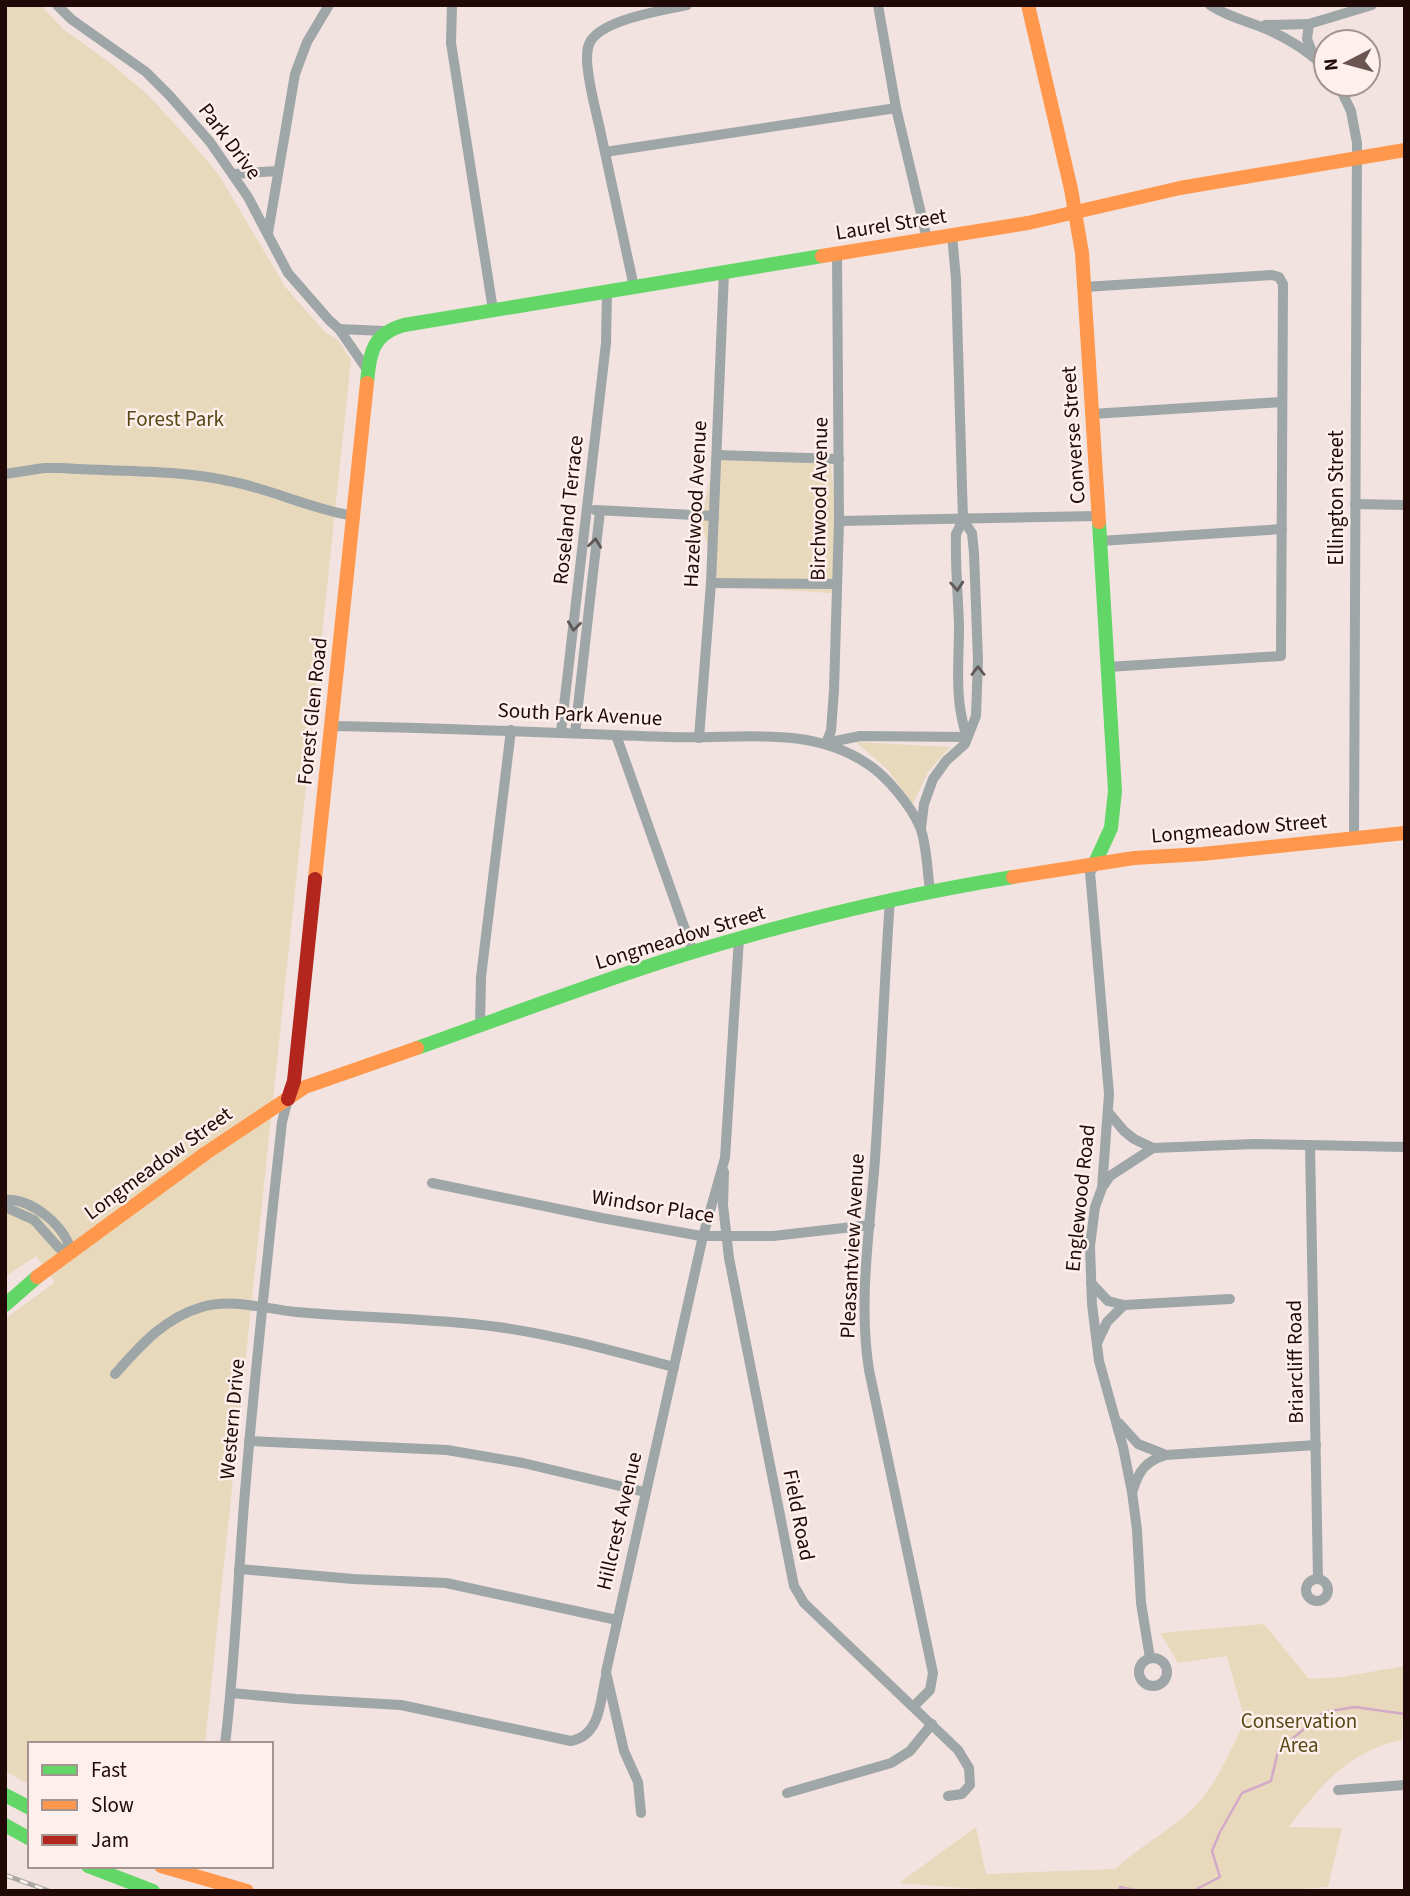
<svg xmlns="http://www.w3.org/2000/svg" width="1410" height="1896" viewBox="0 0 1410 1896" font-family="'Source Sans 3',sans-serif">
  <style>
    .green { fill: #e8d9bd }
    .lines { fill: none; stroke-linecap: round; stroke-linejoin: round }
    .stream { stroke: #d3a9c8; stroke-width: 2.5 }
    .street { stroke: #9ea6a7; stroke-width: 10 }
    .fast { stroke: #63d668; stroke-width: 14 }
    .slow { stroke: #ff974d; stroke-width: 14 }
    .jam { stroke: #b3261e; stroke-width: 14 }
    .rail-casing { stroke: #aba8a7; stroke-width: 5 }
    .rail { stroke: #fdefec; stroke-width: 2.5; stroke-dasharray: 8; stroke-linecap: butt }
    .oneway { stroke: #5f5856 }
    .labels { text-anchor: middle; dominant-baseline: central; stroke-width: 5; stroke-linejoin: round; paint-order: stroke }
    .street-label { font-size: 21px; fill: #200906; stroke: #fdefec }
    .park-label { font-size: 21px; fill: #574815; stroke: #fdefec }
  </style>
  <rect width="100%" height="100%" fill="#f2e3e0"/>
  <g class="green">
    <path d="M5,5H41L63,29L109,62L148,95L193,144L219,175L286,288L325,332L338,340L351,360L205,1744H30V1785L5,1771V1319L55,1282L36,1256L5,1277Z"/>
    <path d="M714,459L830,460L840,541L831,593L719,586L701,522Z"/>
    <path d="M856,742L950,747L928,772L913,804L888,770Z"/>
    <path d="M1264,1624L1309,1679L1341,1677L1405,1666L1402,1740C1350,1750 1319,1787 1289,1827L1342,1828L1328,1887L1283,1891H1000L899,1883L976,1827L986,1874L1115,1869C1138,1848 1165,1833 1188,1813C1215,1789 1229,1753 1245,1721L1227,1656L1178,1663L1160,1633Z"/>
  </g>
  <g class="lines">
    <path class="stream" d="M1119,1891L1120,1887L1140,1891L1195,1890L1220,1877L1212,1851L1220,1832L1242,1793L1271,1781L1278,1751L1324,1712L1355,1707L1405,1714"/>
    <g class="street">
      <path d="M57,5L71,19L146,72L170,96L210,142L248,197L288,273L329,320L339,329L368,371"/>
      <path d="M452,5L451,43L493,310"/>
      <path d="M878,5L896,108L927,239"/>
      <path d="M1210,5C1228,17 1247,21 1266,29C1288,38 1309,52 1326,68"/>
      <path d="M1265,25L1309,24"/>
      <path d="M1313,54L1307,39L1309,24L1372,5"/>
      <path d="M1338,84L1351,111L1357,143L1354,838"/>
      <path d="M605,152L896,108"/>
      <path d="M234,174L277,171"/>
      <path d="M268,233L295,74L307,42L329,5"/>
      <path d="M952,235L956,279L963,520L956,534C955,564 958,595 959,625C959,664 954,700 967,737"/>
      <path d="M634,287C623,236 612,185 601,134C596,110 588,84 587,60C587,53 587,45 592,39C607,19 663,10 687,5"/>
      <path d="M1085,287L1272,275L1279,277L1283,284L1281,656L1108,667"/>
      <path d="M339,329L384,331"/>
      <path d="M1092,414L1282,402"/>
      <path d="M717,455L839,459"/>
      <path d="M5,474L44,468H61C117,472 174,469 229,481C272,489 310,509 354,516"/>
      <path d="M1355,504L1405,505"/>
      <path d="M595,510L714,516"/>
      <path d="M839,521L1099,516"/>
      <path d="M1100,541L1282,529"/>
      <path d="M711,583L837,584"/>
      <path d="M332,726C445,728 558,733 670,737C737,740 807,724 866,763C886,775 911,806 920,827C927,845 927,870 930,890"/>
      <path d="M561,732L606,343L607,291"/>
      <path d="M575,733L600,511"/>
      <path d="M616,735L693,952"/>
      <path d="M699,738L711,583L724,272"/>
      <path d="M826,743L831,731L834,690L839,521L837,254"/>
      <path d="M826,743L860,736L967,737"/>
      <path d="M921,828L924,804L933,779L946,761L965,744L976,716L978,660L974,553L972,533L963,520"/>
      <path d="M1095,864L1090,873L1091,883L1109,1094L1102,1188L1095,1207L1090,1246L1092,1304L1099,1361L1123,1447L1132,1492L1137,1530L1141,1603L1150,1658"/>
      <path d="M890,899C884,985 881,1072 875,1159C870,1229 858,1300 869,1370L933,1673L930,1690L914,1706"/>
      <path d="M480,1026L481,977L511,730"/>
      <path d="M1108,1112L1124,1131L1134,1139L1153,1148L1254,1144L1405,1147"/>
      <path d="M1310,1145L1318,1579"/>
      <path d="M724,1172L723,1205L729,1258L794,1586L804,1603L958,1750L969,1768L970,1785L962,1794L948,1796"/>
      <path d="M432,1183L602,1218L701,1236H773L870,1225"/>
      <path d="M1104,1185L1110,1176L1153,1148"/>
      <path d="M5,1200C31,1197 68,1228 71,1253L59,1248L34,1220L5,1207"/>
      <path d="M1091,1283L1108,1301L1124,1305"/>
      <path d="M1097,1343L1107,1322L1124,1305L1230,1299"/>
      <path d="M115,1374C140,1346 164,1318 202,1307C232,1298 265,1309 296,1312C363,1318 431,1318 498,1327C557,1335 616,1352 674,1367"/>
      <path d="M1119,1423L1138,1444L1166,1455"/>
      <path d="M249,1441L447,1450L523,1463L645,1492"/>
      <path d="M1133,1490C1139,1470 1146,1461 1166,1455L1316,1445"/>
      <path d="M239,1569L353,1579L446,1583L617,1620"/>
      <circle cx="1317" cy="1590" r="11"/>
      <circle cx="1153" cy="1672" r="14"/>
      <path d="M231,1693L296,1699L401,1705L571,1741C601,1735 600,1701 606,1676"/>
      <path d="M225,1744C236,1656 238,1568 246,1480C256,1360 269,1241 282,1122L288,1099"/>
      <path d="M1338,1790L1405,1785"/>
      <path d="M787,1793L891,1763L910,1751L932,1724"/>
      <path d="M641,1813L638,1782L624,1751L606,1672L703,1236L725,1158L739,938"/>
    </g>
    <g class="fast">
      <path d="M367,383C370,353 372,334 404,325L822,256"/>
      <path d="M1095,863L1111,828L1115,791L1099,522"/>
      <path d="M417,1048C505,1017 593,983 683,955C791,922 901,895 1013,877"/>
      <path d="M5,1305L37,1277"/>
      <path d="M5,1795L30,1808"/>
      <path d="M5,1825L30,1839"/>
      <path d="M88,1866L153,1891"/>
    </g>
    <g class="slow">
      <path d="M1028,5L1071,189L1082,253L1099,522"/>
      <path d="M822,256L1028,223L1180,188L1405,150"/>
      <path d="M1013,877L1134,858L1202,854L1405,833"/>
      <path d="M315,879L367,383"/>
      <path d="M37,1277L206,1153L305,1087L417,1048"/>
      <path d="M161,1866L247,1891"/>
    </g>
    <path class="jam" d="M288,1099L294,1081L315,879"/>
    <g class="rail-casing">
      <path id="rail" d="M5,1875L49,1891"/>
    </g>
    <use href="#rail" class="rail"/>
  </g>
  <defs><path id="oneway-chevron" d="M-2-3.5L2.5 0L-2 3.5" fill="none" stroke-width="1.6" stroke-linecap="round" stroke-linejoin="round" transform="scale(1.75)"/></defs>
  <g class="oneway">
    <use href="#oneway-chevron" transform="translate(595 543) rotate(-83)"/>
    <use href="#oneway-chevron" transform="translate(957 586) rotate(86)"/>
    <use href="#oneway-chevron" transform="translate(574 626) rotate(97)"/>
    <use href="#oneway-chevron" transform="translate(978 671) rotate(-90)"/>
  </g>
  <g class="labels">
    <g class="street-label">
      <text transform="translate(230 141) rotate(53)">Park Drive</text>
      <text transform="translate(891 224) rotate(-9)">Laurel Street</text>
      <text transform="translate(1073 435) rotate(-94)">Converse Street</text>
      <text transform="translate(1336 498) rotate(-90)">Ellington Street</text>
      <text transform="translate(819 499) rotate(-89)">Birchwood Avenue</text>
      <text transform="translate(695 504) rotate(-87)">Hazelwood Avenue</text>
      <text transform="translate(568 510) rotate(-84)">Roseland Terrace</text>
      <text transform="translate(312 711) rotate(-84)">Forest Glen Road</text>
      <text transform="translate(580 714) rotate(3)">South Park Avenue</text>
      <text transform="translate(1239 828) rotate(-5)">Longmeadow Street</text>
      <text transform="translate(680 937) rotate(-17)">Longmeadow Street</text>
      <text transform="translate(158 1163) rotate(-36)">Longmeadow Street</text>
      <text transform="translate(1080 1198) rotate(-84)">Englewood Road</text>
      <text transform="translate(653 1206) rotate(9)">Windsor Place</text>
      <text transform="translate(852 1246) rotate(-87)">Pleasantview Avenue</text>
      <text transform="translate(1295 1362) rotate(-91)">Briarcliff Road</text>
      <text transform="translate(232 1419) rotate(-85)">Western Drive</text>
      <text transform="translate(799 1515) rotate(79)">Field Road</text>
      <text transform="translate(619 1521) rotate(-77)">Hillcrest Avenue</text>
    </g>
    <g class="park-label">
      <text x="175" y="419">Forest Park</text>
      <text x="1299" y="1721">Conservation<tspan x="1299" dy="24">Area</tspan></text>
    </g>
  </g>
  <rect width="1410" height="1896" fill="none" stroke="#200906" stroke-width="14"/>
  <rect x="28" y="1742" width="245" height="126" fill="#fdefec" stroke="#a59390" stroke-width="2"/>
  <rect x="42" y="1765" width="35" height="10" fill="#63d668" stroke="#a59390" stroke-width="2"/>
  <text x="91" y="1777" font-size="21" fill="#200906">Fast</text>
  <rect x="42" y="1800" width="35" height="10" fill="#ff974d" stroke="#a59390" stroke-width="2"/>
  <text x="91" y="1812" font-size="21" fill="#200906">Slow</text>
  <rect x="42" y="1835" width="35" height="10" fill="#b3261e" stroke="#a59390" stroke-width="2"/>
  <text x="91" y="1847" font-size="21" fill="#200906">Jam</text>
  <g transform="translate(1347 63) rotate(264)"><circle r="33" fill="#fdefec" stroke="#a59390" stroke-width="2"/>
  <path d="M0-5L12 26L0 18L-12 26Z" fill="#6a5552"/>
  <text y="-10" font-size="19" font-weight="bold" text-anchor="middle" fill="#200906">N</text>
  </g>
</svg>
